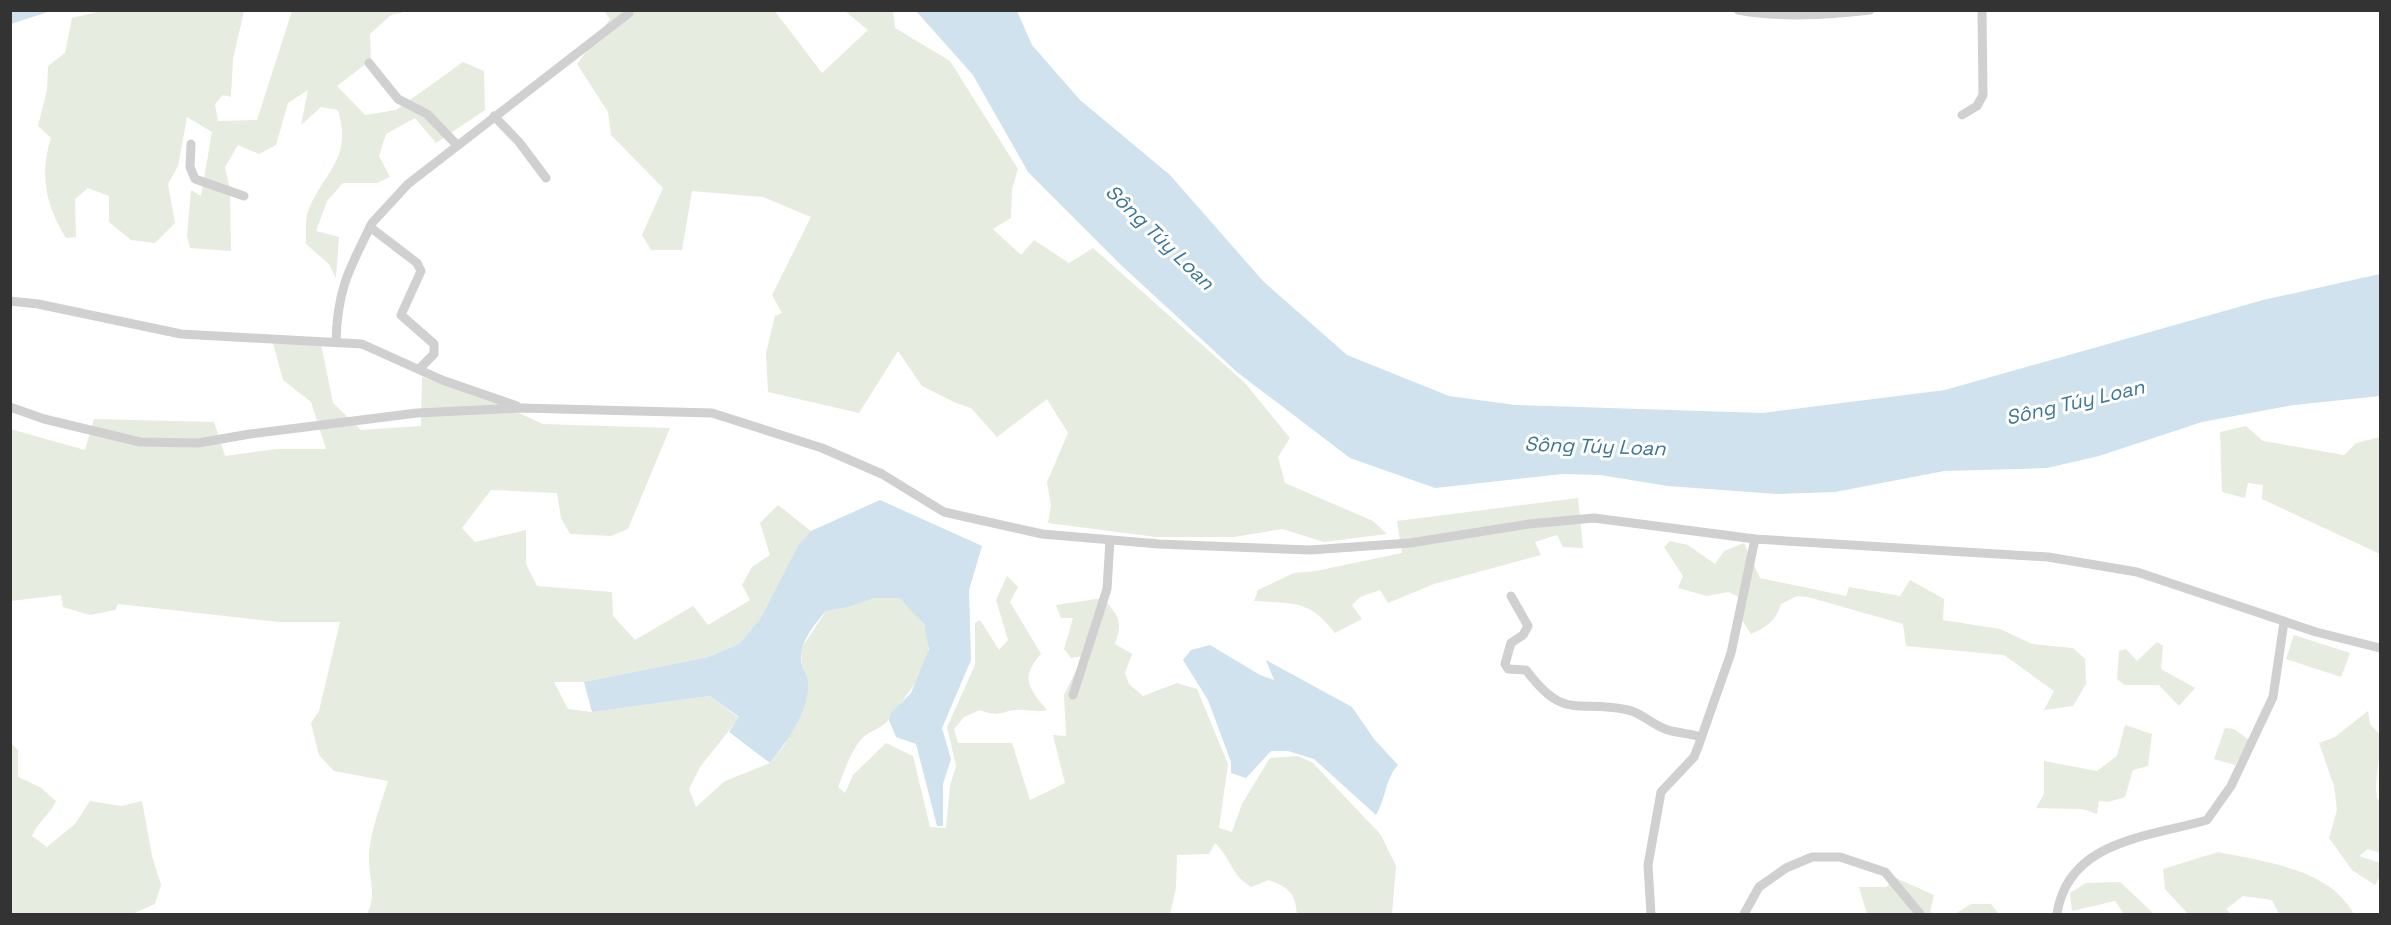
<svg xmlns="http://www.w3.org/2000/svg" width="2391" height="925" viewBox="0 0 2391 925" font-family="'Space Grotesk',sans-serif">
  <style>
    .green { fill: #e6ecdf }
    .water { fill: #cfe2ee }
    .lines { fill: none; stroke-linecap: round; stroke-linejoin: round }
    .minor { stroke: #d0d0d0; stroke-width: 9 }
    .labels { text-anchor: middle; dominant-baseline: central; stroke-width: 6; stroke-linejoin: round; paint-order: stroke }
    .water-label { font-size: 20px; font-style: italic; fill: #3f7597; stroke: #fff }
  </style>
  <rect width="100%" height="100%" fill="#fff"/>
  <g class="green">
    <path d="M774,10L822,73L868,30L845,11H893L895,28L950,61L1018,169L1012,189L1011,218L993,229L1021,255L1034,240L1069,263L1093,248L1244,382L1290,438L1278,457L1285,483L1373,521L1387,534L1324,542L1282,529L1234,537H1156L1048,523L1051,506L1047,482L1068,433L1047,399L997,437L971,408L956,403L922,386L898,351L859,413L768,392L766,353L775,316L782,313L772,295L811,217L763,197L692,191L682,250H651L642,235L663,188L611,135L608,112L577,64L610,19L604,11Z"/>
    <path d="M101,11H244L233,59L231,97L223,95L215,104L218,121L257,120L292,11H409L391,15L370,34L371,60L337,86L365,115L396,110L463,62L484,71L485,110L436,143L415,118L386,134L379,156L390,177L377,183H343L327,201L316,231L339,237L336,278L329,264L306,244C306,234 305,220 308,211C323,172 353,160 338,110L321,107L301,125L308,90L288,103L276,145L259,154L238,145L225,167L230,190L231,251L190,248L187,236L191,190L201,196L212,132L187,117L178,166L168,184L175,223L155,243L131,240L109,222V196L88,188L75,199L76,237L66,238C46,206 39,175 51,138L38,126L47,90L48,66L65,53L72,18Z"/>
    <path d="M273,343L321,344L333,403L361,430L421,426L422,377L497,403L543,424L670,428L628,529L611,536L570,534L561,518L557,493L491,490L462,528L475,542L526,530V564L537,586L612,592L613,616L635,640L693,606L708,625L750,600L742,585L752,567L770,555L760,523L778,505L811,531L798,547L760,619L739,644L708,657L584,682H554L568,709L592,712L710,696L739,718L700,767L689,789L696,807L725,781L770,763L785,744L808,682L802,664L801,649L826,611L849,607L874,598H899C906,606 920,616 924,625C941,662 907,692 889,719C883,729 866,731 860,741C850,753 844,772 838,787L845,793L853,775L886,743L913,756L930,827L946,828L950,786L956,766L947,727L975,665V623L980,620L999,650L1008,640L996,600L1007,576L1018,587L1010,602L1041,654C1020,677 1028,688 1047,710C1037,713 1028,709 1018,710C999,711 1000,718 980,710L964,717L954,729L958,743H1012L1030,800L1065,783L1053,735L1066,736L1064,695L1083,656L1071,658L1064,649L1073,618H1061L1056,605L1103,598C1119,617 1123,620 1115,644L1132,654L1125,673L1129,684L1143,696L1177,683L1197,689L1228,764L1219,828L1232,832L1242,804L1270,758L1298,756L1313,763L1381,835L1396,866L1392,914H1297C1295,892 1289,888 1269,880L1251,887C1230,874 1232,859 1215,843L1209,854L1177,855L1176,888L1170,914H367C377,894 369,880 369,859C369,834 381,805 388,781L334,771L319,755L311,723L319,711L340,622H279L118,604L115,610L90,615L63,607L61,595L11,601L10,429L85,450L94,419L214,422L225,456L277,449H326L311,402L283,380Z"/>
    <path d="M2246,426L2263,441L2344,455L2356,443L2380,437V554L2262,499L2263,485L2248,483L2245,498L2222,492L2220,432Z"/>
    <path d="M1578,498L1583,548L1563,547L1557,535L1535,542L1541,555L1434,584L1388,603L1380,590L1360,597L1352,605L1362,619L1335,633C1309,599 1294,604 1254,601L1258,590L1294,573L1316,571L1402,553L1397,521Z"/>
    <path d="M1670,541L1688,545L1715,564L1724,551L1744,543L1760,578L1846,596L1849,587L1900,596L1910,580L1944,599L1943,620L2000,629L2032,644L2073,648L2085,659L2086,684L2073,706L2044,710L2054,691L2004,655L1906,646L1903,624L1808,597L1797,596L1781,604C1776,621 1767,627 1751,634L1742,620L1746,600L1728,592L1707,596L1678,588L1683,576L1664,547Z"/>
    <path d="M2294,635L2350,653L2341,677L2286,659Z"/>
    <path d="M2157,642L2163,646L2161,669L2195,688L2179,706L2159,685H2125L2117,679L2119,651L2126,649L2137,661Z"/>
    <path d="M2368,711L2370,724L2380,735C2381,758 2374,777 2377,799L2380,800V853L2368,849L2359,856L2380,863V876L2375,885L2352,870L2329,838L2337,810L2334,786L2319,743L2335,737Z"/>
    <path d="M2125,725L2152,734L2148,766L2133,770L2125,797L2108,802L2099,801L2097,814L2082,809L2036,808L2044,794V761L2097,771L2117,756Z"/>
    <path d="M2225,728L2234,729L2249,740L2235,765L2214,759Z"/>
    <path d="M11,743L18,750V777L40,787L56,801C50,815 38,821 32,836L47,847L75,824L90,801L121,806L142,801L152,856L161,885L155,904L132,914H11Z"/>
    <path d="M2218,852C2265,862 2329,868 2354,914H2279L2272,900L2243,896L2226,909L2231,914H2188L2165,889L2163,869Z"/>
    <path d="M1896,878L1934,895L1930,912L1936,914H1867L1859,887H1886Z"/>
    <path d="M2120,882L2154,914H2124L2115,901L2072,911L2070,893L2086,883Z"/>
    <path d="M1971,904H1991L1999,914H1955Z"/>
  </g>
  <g class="water">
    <path d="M11,10H51V11L11,24Z"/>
    <path d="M916,11H1017L1032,45L1080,100L1170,175L1263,281L1347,355L1449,396L1515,405L1763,413L1945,390L2263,300L2380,274V396L2294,405L2202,422L2099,456L2047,468L1944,471L1835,492L1777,494L1668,486L1600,475L1562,474L1435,488L1350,458L1237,372L1121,265L1028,172L973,75Z"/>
    <path d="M880,500L982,546L969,590L971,660L942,728L951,759L943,784V826H937L916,744L896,737L889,720L891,713L911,693L929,649L924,624L899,598H874L849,607L826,611C814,625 797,645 802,665C804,671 808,677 808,683C809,712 787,741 770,763L729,732L739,717L710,696L592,712L584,682L708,657L739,644L760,619L798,546L811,531Z"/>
    <path d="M1210,645L1260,675L1274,680L1266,660L1352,707L1374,739L1398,765C1385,779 1386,799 1376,815L1314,759L1288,751H1271L1246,778L1231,773V762L1208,700L1183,660L1191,650Z"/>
  </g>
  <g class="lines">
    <g class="minor">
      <path d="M1738,10C1782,18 1825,15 1870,10"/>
      <path d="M369,63L398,99L427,114L457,145"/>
      <path d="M1962,115L1977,106L1983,95L1982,10"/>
      <path d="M494,116L519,142L546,178"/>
      <path d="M191,144L190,167L195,179L244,196"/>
      <path d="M10,301L38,304L181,334L362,344L442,380L517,406"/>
      <path d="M336,342C337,292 348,271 370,227"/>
      <path d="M419,369L434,354V344L401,315L421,271L417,263L370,227L372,223L408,184L629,13"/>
      <path d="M10,407L44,419L140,442L198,443L250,434L417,413L522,408L712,413L822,448L882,474L944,512L1042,534L1159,544L1310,550L1410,543L1529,524L1594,518L1755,539L2048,557L2137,572L2316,632L2380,648"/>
      <path d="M1511,596L1528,626L1523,635L1511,643L1505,664L1508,669L1526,670C1565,722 1576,699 1628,710C1642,713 1651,724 1665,729C1675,733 1689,733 1701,737"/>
      <path d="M1073,695L1107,589L1110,540"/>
      <path d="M1651,914L1648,865L1661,792L1694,757L1698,747L1731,653L1755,539"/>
      <path d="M1744,914L1759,887L1786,868L1812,857H1840L1885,872L1920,914"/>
      <path d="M2057,914C2068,840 2149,837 2207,820L2231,786L2273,697L2284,622"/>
    </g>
  </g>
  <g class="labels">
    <g class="water-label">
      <text transform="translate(1160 237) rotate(44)">Sông Túy Loan</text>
      <text transform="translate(2075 402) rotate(-13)">Sông Túy Loan</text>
      <text transform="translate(1595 446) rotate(2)">Sông Túy Loan</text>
    </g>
  </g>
  <rect width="2391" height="925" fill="none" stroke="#333333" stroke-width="24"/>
</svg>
